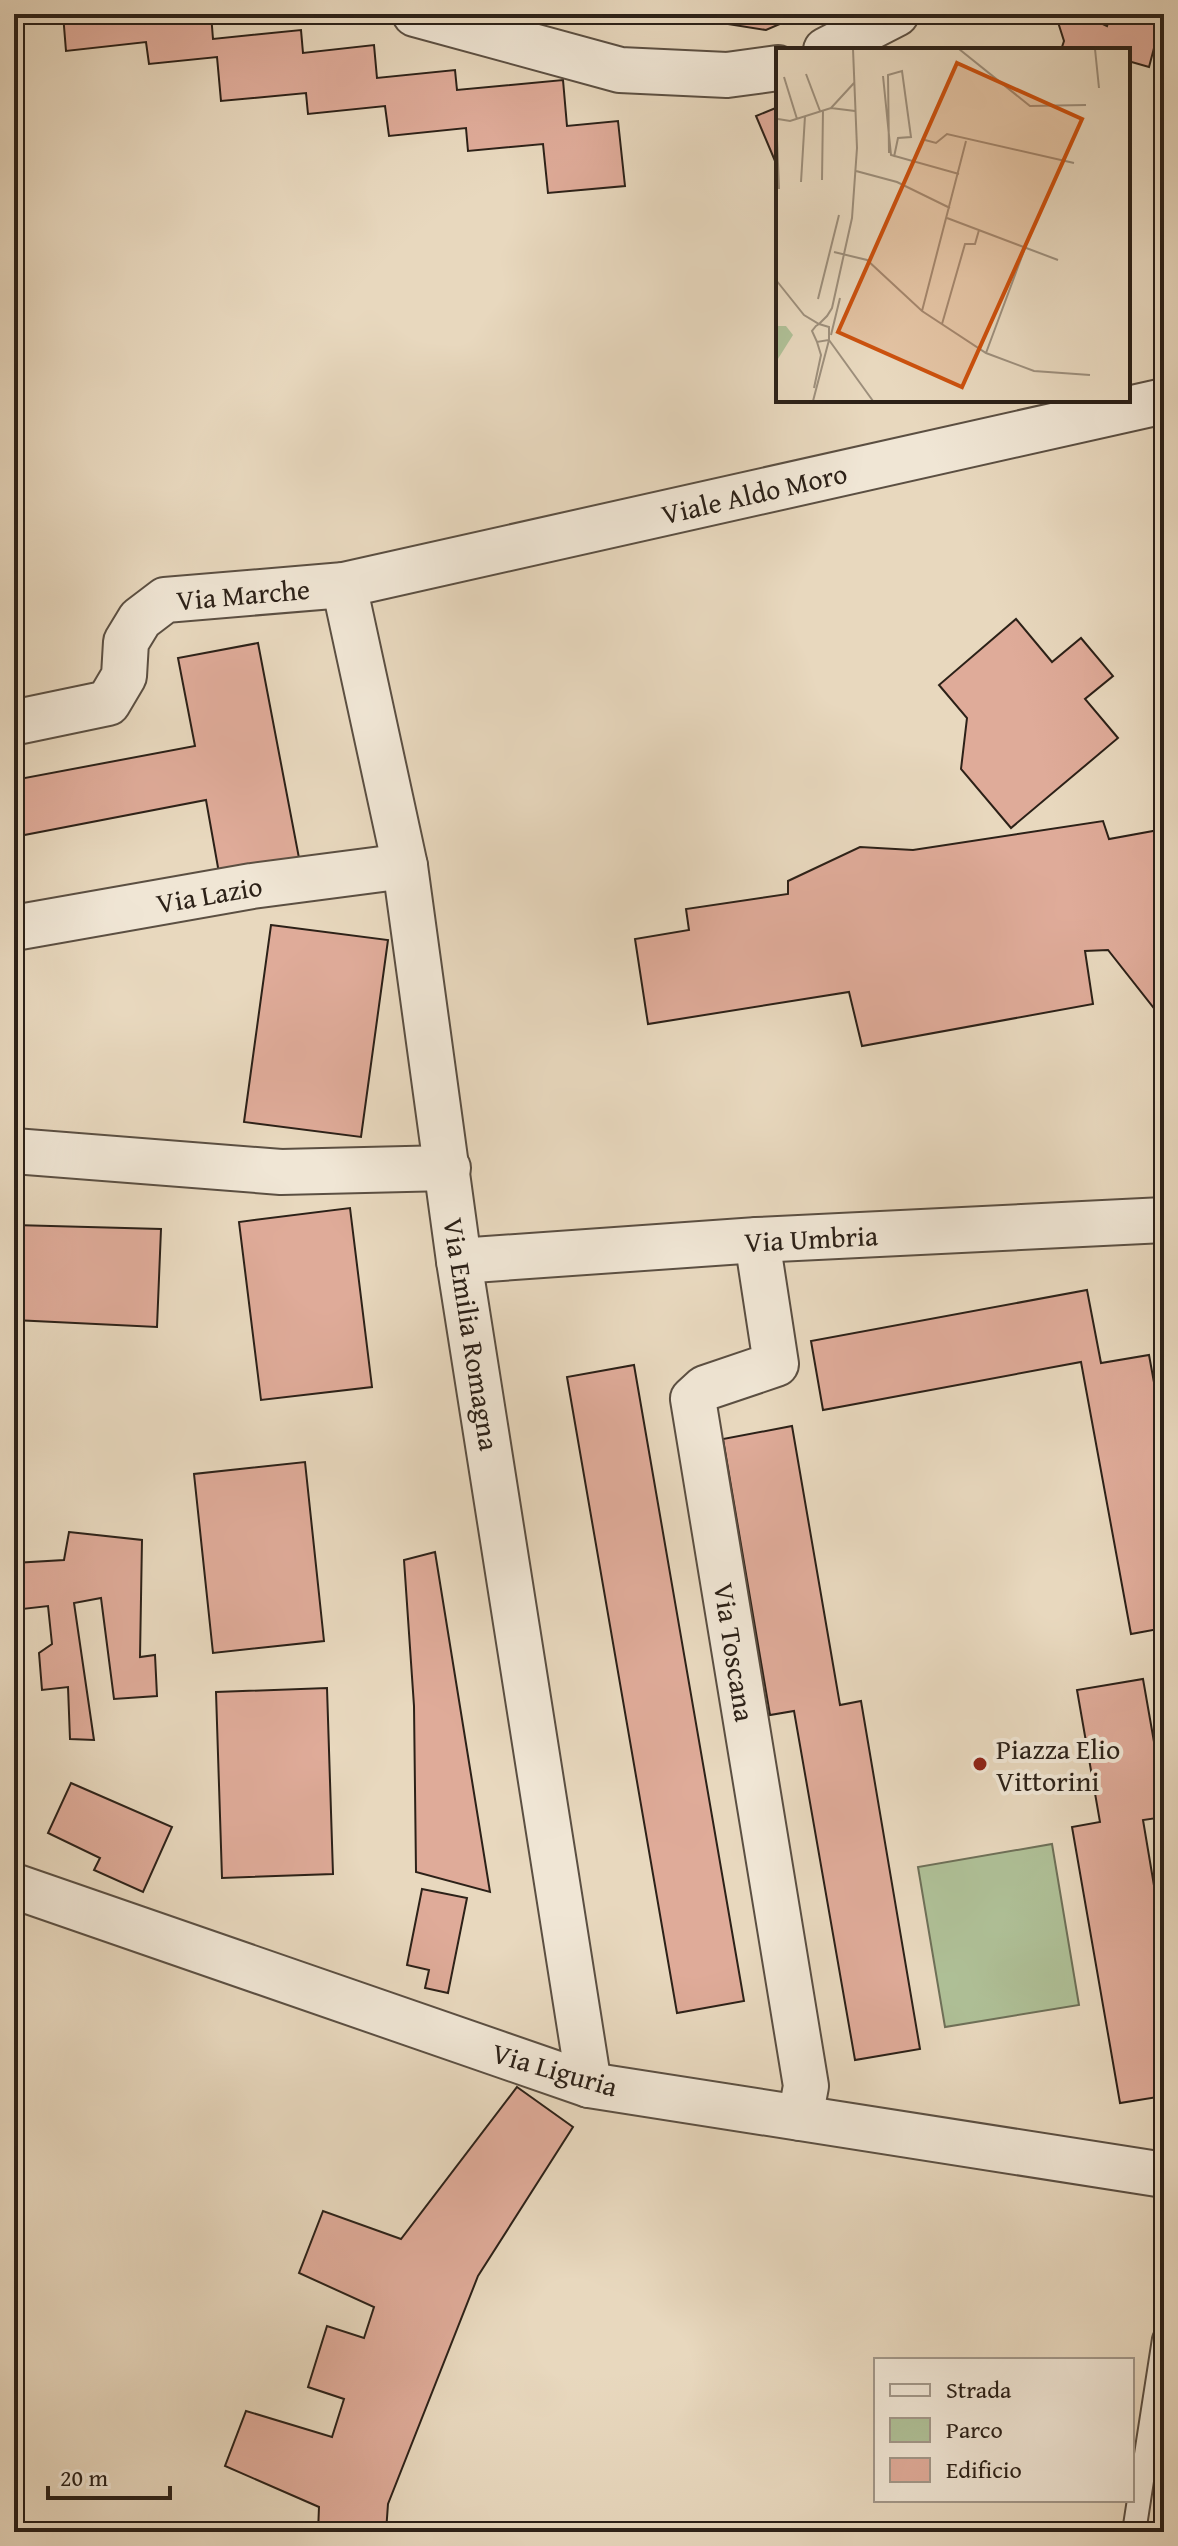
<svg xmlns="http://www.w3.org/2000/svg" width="1178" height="2546" viewBox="0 0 1178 2546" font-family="'Gentium Book Plus',serif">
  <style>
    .green { fill: #afc097; stroke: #6e7058; stroke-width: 2 }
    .building { fill: #dfab99; stroke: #2c2118; stroke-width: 2 }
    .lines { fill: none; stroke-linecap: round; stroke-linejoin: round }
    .lane-casing { stroke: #5b4f42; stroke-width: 26 }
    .street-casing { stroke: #5b4f42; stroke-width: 48 }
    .lane { stroke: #f0e6d5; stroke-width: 22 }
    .street { stroke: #f0e6d5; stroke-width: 44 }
    .poi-dot { fill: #8f2418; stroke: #f0e6d5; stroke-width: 3 }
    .labels { text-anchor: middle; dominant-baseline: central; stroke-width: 8; stroke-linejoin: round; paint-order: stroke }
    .street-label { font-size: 28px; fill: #2c2118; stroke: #f0e6d5 }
    .poi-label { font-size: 28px; fill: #2c2118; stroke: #f0e6d5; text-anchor: start }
    .inset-road { fill: none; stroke: #9d8f7c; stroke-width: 2 }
    .view { fill: #cc510e; fill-opacity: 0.15; stroke: #cc510e; stroke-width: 4 }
    .inset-edge { fill: none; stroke: #2c2118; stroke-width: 4 }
  </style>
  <rect width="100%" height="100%" fill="#e8d8be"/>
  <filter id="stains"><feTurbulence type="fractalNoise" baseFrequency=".0025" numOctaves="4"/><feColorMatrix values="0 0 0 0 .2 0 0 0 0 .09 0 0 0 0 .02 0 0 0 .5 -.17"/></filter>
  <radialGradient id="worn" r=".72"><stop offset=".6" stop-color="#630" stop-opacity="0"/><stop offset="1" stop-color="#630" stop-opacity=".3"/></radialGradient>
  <path class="green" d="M1052,1844L1079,2005L945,2027L918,1867Z"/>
  <g class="building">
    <path d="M63,14H211L213,39L301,30L303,53L374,45L377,78L455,70L457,90L563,80L567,126L618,121L625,186L548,193L543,144L468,151L466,128L389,136L385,106L308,114L306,93L221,101L217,57L149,64L146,42L66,51Z"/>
    <path d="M665,14H803L766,30Z"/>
    <path d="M1069,14H1082L1107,26L1111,14H1163L1149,67L1128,61V50H1061L1064,41L1057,19Z"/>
    <path d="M778,107V168L756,116Z"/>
    <path d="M1016,619L1052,662L1081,638L1113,676L1085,699L1118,738L1011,828L961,769L967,718L939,685Z"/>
    <path d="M258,643L299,858L219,873L206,800L14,837V780L195,746L178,658Z"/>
    <path d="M1103,821L1109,839L1164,829V1021L1108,950L1085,951L1093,1004L862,1046L849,992L648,1024L635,939L689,930L686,909L788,894V881L860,847L913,850Z"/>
    <path d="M271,925L388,940L361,1137L244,1122Z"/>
    <path d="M14,1077L21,1111L14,1112Z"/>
    <path d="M350,1208L372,1387L261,1400L239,1222Z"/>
    <path d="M14,1225L161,1229L157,1327L14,1320Z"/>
    <path d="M1087,1290L1101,1363L1149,1355L1164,1437V1628L1131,1634L1081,1362L823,1410L811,1341Z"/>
    <path d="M634,1365L744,2001L677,2013L567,1377Z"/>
    <path d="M792,1426L840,1705L861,1701L920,2049L855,2060L794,1711L770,1715L723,1439Z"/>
    <path d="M305,1462L324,1641L213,1653L194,1474Z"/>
    <path d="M69,1532L142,1540L140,1657L155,1655L157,1696L114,1699L101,1598L74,1603L94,1740L70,1739L68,1687L42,1690L39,1653L52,1644L48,1606L14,1610V1563L64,1560Z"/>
    <path d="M435,1552L490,1892L416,1872L414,1706L404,1560Z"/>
    <path d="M1143,1679L1164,1799V1817L1143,1820L1164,1945V2096L1120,2103L1072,1827L1100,1822L1077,1690Z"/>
    <path d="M327,1688L333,1874L222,1878L216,1692Z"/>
    <path d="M71,1783L172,1827L143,1892L94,1870L100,1858L48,1833Z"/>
    <path d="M422,1889L467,1898L448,1993L425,1988L429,1970L407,1965Z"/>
    <path d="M517,2087L573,2127L478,2276L388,2504L386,2532H318L319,2507L225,2466L246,2411L332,2437L344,2399L308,2387L327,2326L364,2338L374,2307L299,2273L323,2211L401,2239Z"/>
  </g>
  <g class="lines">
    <g class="lane-casing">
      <path id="lane" d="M1134,2532L1164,2339"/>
    </g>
    <g class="street-casing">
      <g id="street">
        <path d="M415,14L620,70L727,75L778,68"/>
        <path d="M826,50L896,14"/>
        <path d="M344,585L405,866L459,1261L589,2085"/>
        <path d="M17,722L108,703L124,676L126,642L140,619L165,600L344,585L1164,401"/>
        <path d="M14,928L252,886L405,866"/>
        <path d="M14,1151L281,1172L448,1168"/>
        <path d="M757,1240L776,1364L705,1388L693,1399L806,2086L800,2118"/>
        <path d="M459,1261L757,1240L1164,1220"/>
        <path d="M14,1886L589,2085L1164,2175"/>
      </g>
    </g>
    <use href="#lane" class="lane"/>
    <use href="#street" class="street"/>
  </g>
  <circle class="poi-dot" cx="980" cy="1764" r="8"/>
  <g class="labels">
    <g class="street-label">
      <text transform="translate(754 493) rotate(-13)">Viale Aldo Moro</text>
      <text transform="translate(243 594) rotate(-5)">Via Marche</text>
      <text transform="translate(209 894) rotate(-10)">Via Lazio</text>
      <text transform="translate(811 1238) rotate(-3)">Via Umbria</text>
      <text transform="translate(472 1334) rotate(81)">Via Emilia Romagna</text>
      <text transform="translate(735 1652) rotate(81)">Via Toscana</text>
      <text transform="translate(555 2069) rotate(16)">Via Liguria</text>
    </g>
    <g class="poi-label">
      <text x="996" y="1748">Piazza Elio<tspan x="996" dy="32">Vittorini</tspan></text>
    </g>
  </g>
  <g transform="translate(776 48)">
    <rect width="354" height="354" fill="#e8d8be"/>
    <path d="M0,278H10L17,287L0,314Z" fill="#afc097"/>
    <path class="inset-road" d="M183,1L254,58L310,57M319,1L323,40M30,26L44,63M107,28L115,107L183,126M8,29L21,71M55,60L78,35M0,66L3,141M2,71L14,73L55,60L79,63M149,92L160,95L171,86L298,115M113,105L112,27L126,23L135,89L122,90L118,109M80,123L121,134L174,160M46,132L47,62M25,134L29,68M171,170L282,212M58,204L91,212L146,263L210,305L258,323L314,327M0,232L28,267L43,276L53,279V292L41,294L36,283L40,278L43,276L51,268L56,260L76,170L81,100L77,1M42,251L63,167M146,263L190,93M166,276L189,196H199L203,182M55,287L64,250M53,292L97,353M210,305L249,200M38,340L45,307L41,294M37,353L53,292"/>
    <path class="view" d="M181,15L306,71L186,339L62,284Z"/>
    <rect width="354" height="354" class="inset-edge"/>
  </g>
  <rect width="1178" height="2546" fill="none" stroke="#e8d8be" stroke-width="48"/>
  <rect x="16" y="16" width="1146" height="2514" fill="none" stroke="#2c2118" stroke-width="4"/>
  <rect x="24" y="24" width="1130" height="2498" fill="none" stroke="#2c2118" stroke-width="2"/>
  <rect x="874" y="2358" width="260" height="144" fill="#f0e6d5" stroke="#a29789" stroke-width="2"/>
  <rect x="890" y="2384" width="40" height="12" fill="#f0e6d5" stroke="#a29789" stroke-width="2"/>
  <text x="946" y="2398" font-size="24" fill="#2c2118">Strada</text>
  <rect x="890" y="2418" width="40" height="24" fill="#afc097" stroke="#a29789" stroke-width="2"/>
  <text x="946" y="2438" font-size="24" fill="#2c2118">Parco</text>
  <rect x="890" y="2458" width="40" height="24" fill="#dfab99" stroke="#a29789" stroke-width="2"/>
  <text x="946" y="2478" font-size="24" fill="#2c2118">Edificio</text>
  <path d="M48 2486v12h122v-12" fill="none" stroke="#2c2118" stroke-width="4"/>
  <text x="60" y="2486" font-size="24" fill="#2c2118" stroke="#f0e6d5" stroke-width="6" paint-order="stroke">20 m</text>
  <rect width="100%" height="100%" filter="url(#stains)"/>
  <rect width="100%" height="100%" fill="url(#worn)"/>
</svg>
